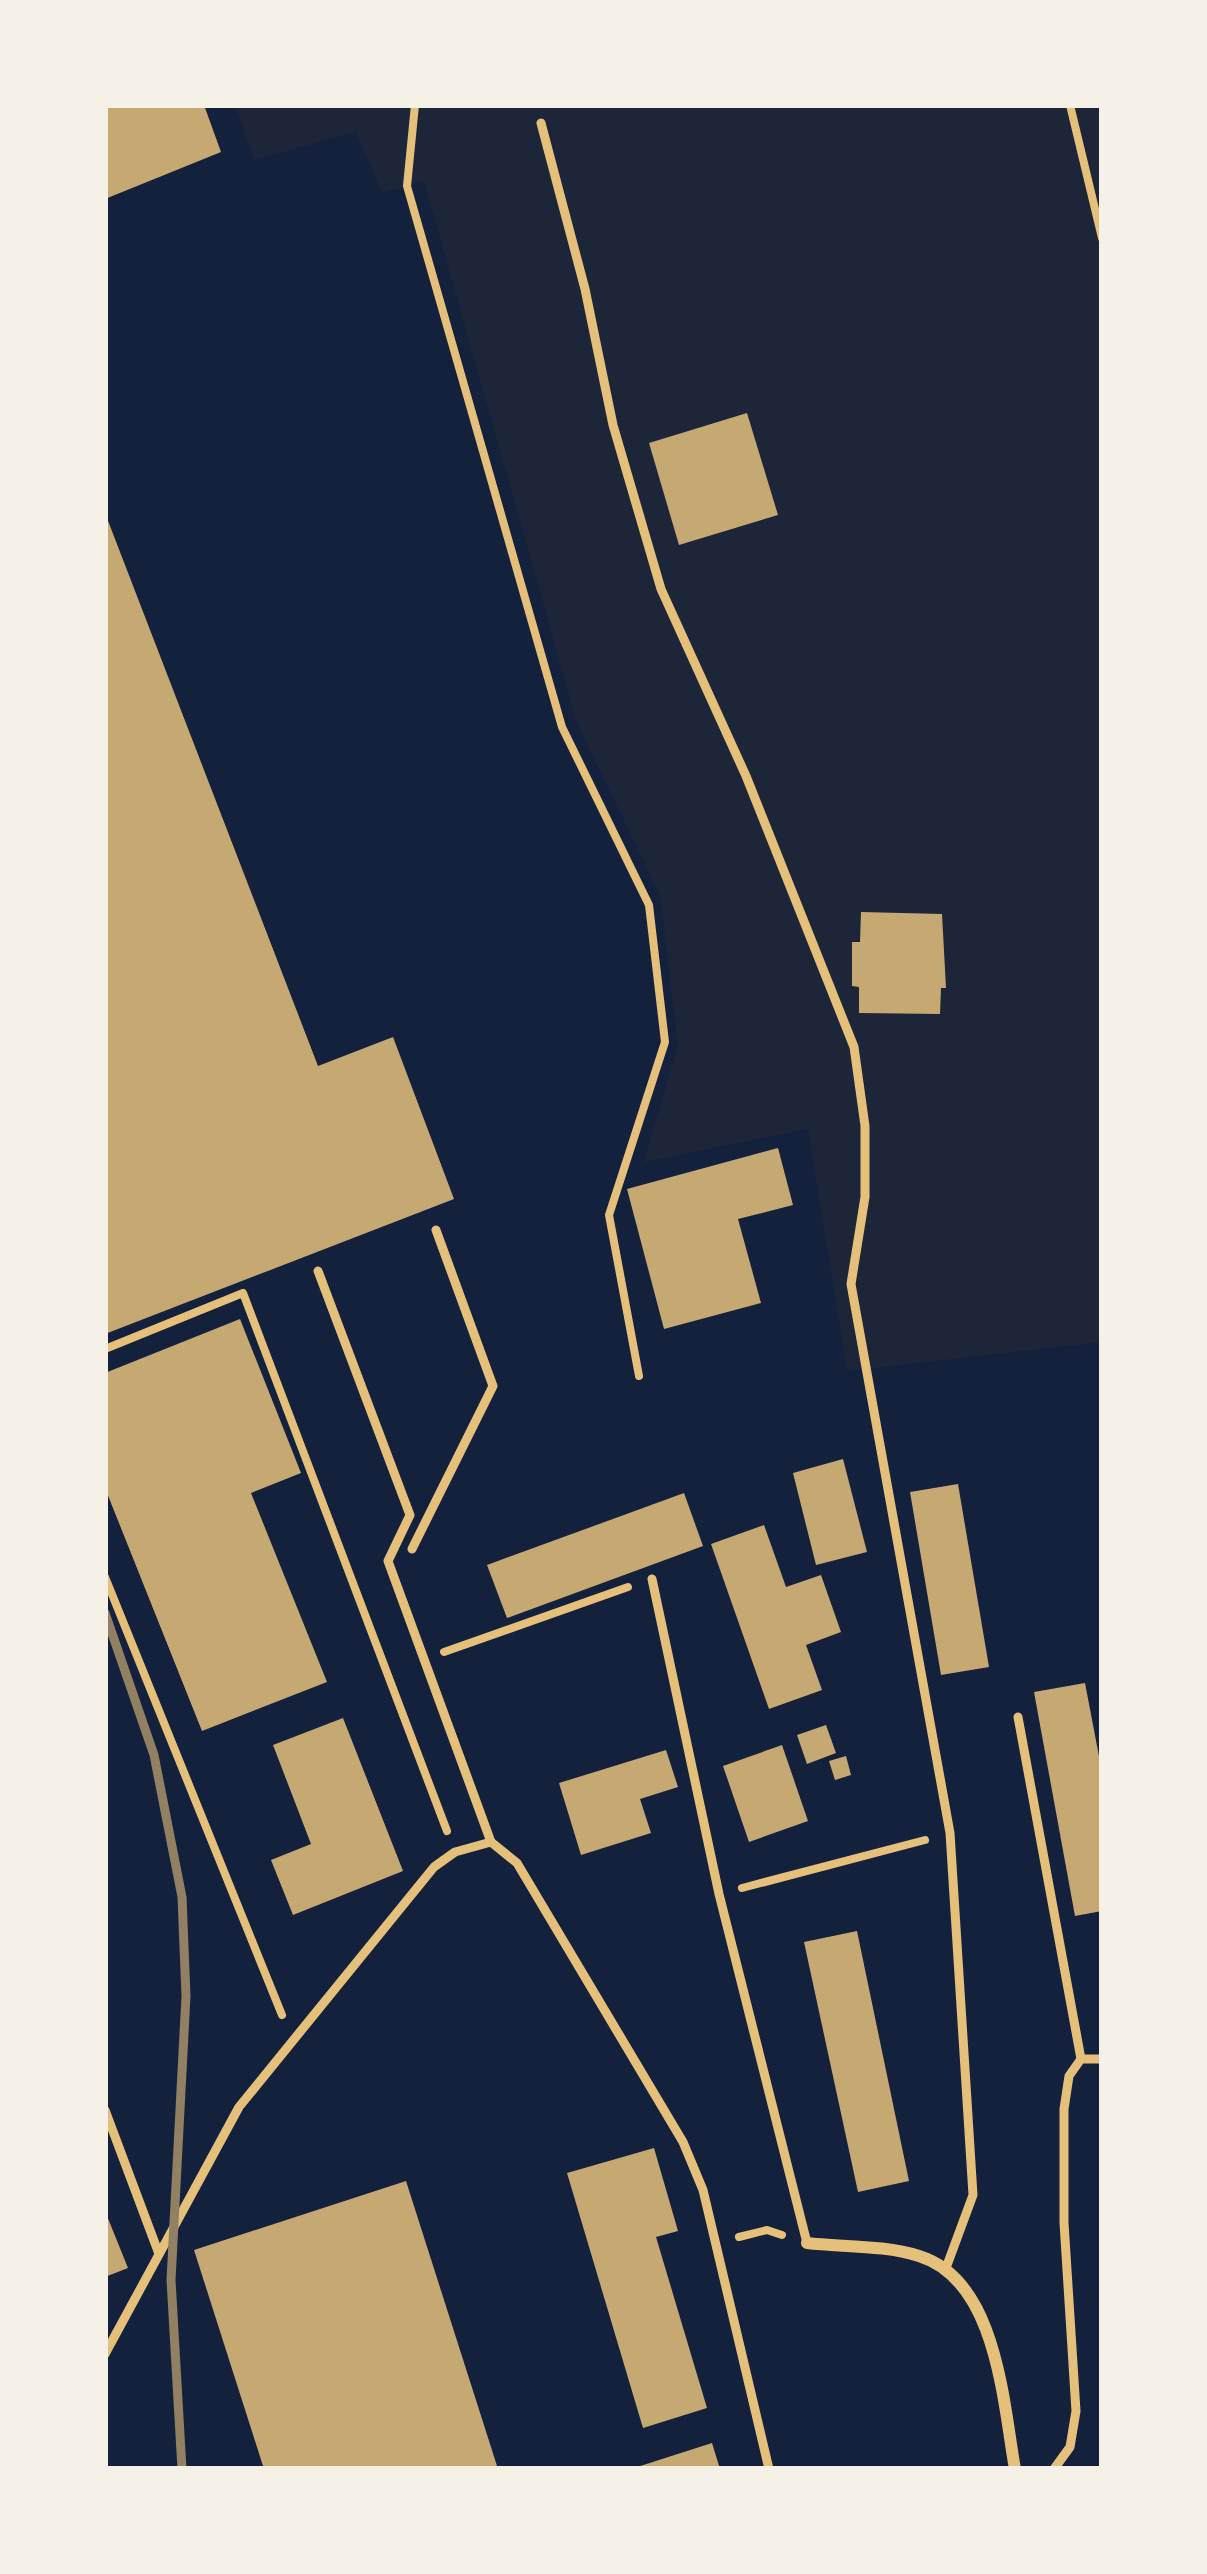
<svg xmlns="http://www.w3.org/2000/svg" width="1207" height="2574" viewBox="0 0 1207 2574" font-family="Georgia,serif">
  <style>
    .green { fill: #1d2539 }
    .building { fill: #c6a872 }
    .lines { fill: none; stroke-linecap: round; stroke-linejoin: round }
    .path { stroke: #e5c07b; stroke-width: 8 }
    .service { stroke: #e5c07b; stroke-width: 9 }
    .minor { stroke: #e5c07b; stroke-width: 12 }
    .rail { stroke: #918062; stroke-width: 9 }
  </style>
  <rect width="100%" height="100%" fill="#14213d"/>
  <path class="green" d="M235,105H1102V1342L847,1371L808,1129L644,1162L678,1045L660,895L577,723L424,181L382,193L356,132L254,160Z"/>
  <g class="building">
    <path d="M105,105H204L221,152L105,199Z"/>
    <path d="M747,413L778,515L679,545L649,443Z"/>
    <path d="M105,513L318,1066L393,1037L454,1199L105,1334Z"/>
    <path d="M861,912L942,914L946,988H941L940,1014L859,1013V987L852,986V942H860Z"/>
    <path d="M778,1148L793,1205L738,1219L761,1303L664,1329L627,1189Z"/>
    <path d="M240,1319L301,1473L251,1493L327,1682L202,1731L105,1488V1373Z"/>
    <path d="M843,1459L867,1552L816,1565L793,1473Z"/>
    <path d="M958,1484L989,1667L941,1675L910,1492Z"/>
    <path d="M684,1493L703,1546L507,1618L487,1565Z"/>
    <path d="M764,1525L786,1587L821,1575L841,1632L806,1645L822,1690L769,1709L711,1544Z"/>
    <path d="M1085,1683L1102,1772V1911L1075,1916L1034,1692Z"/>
    <path d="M343,1718L403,1871L293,1915L271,1860L311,1844L273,1745Z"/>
    <path d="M826,1725L836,1753L807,1764L797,1735Z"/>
    <path d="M782,1745L808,1821L749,1842L723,1766Z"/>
    <path d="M666,1750L678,1787L640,1799L651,1833L581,1855L559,1783Z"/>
    <path d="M846,1756L851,1775L835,1780L829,1761Z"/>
    <path d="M857,1931L909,2181L858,2192L804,1942Z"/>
    <path d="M654,2148L678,2231L656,2237L707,2408L643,2428L567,2173Z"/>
    <path d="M406,2181L498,2469H264L194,2250Z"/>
    <path d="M105,2211L128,2268L105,2277Z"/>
    <path d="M712,2443L720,2469H634V2468Z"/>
  </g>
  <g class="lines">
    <g class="path">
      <path d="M415,105L407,186L562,727L649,905L665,1042L609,1215L639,1376"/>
      <path d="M1070,105L1102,238"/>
      <path d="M105,1349L243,1293L447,1831"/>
      <path d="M105,1577L282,2015"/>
      <path d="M444,1652L628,1587"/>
      <path d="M742,1888L925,1840"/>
      <path d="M739,2237L767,2230L782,2235"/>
    </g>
    <g class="service">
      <path d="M541,123L585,289L613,425L661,589L746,776L854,1047L865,1126V1197L851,1284L950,1833L973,2195L946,2268"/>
      <path d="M318,1271L410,1515L388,1561L491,1842"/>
      <path d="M412,1549L493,1386L436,1230"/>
      <path d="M652,1579L719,1894L807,2243"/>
      <path d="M1018,1717L1081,2059"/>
      <path d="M105,2110L159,2254"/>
      <path d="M105,2354L239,2107L434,1867L455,1852L491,1842L517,1863L683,2142L703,2190L769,2469"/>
      <path d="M1054,2469L1070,2447L1076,2411L1064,2223V2109L1069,2076L1081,2059H1102"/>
    </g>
    <path class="minor" d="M807,2243C842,2247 885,2245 919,2256C997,2280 1003,2402 1015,2469"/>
    <path class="rail" d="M105,1613L154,1755L182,1897L186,1996L171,2280L182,2469"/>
  </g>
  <rect width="1207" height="2574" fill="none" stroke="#f6f1e7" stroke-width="216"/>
</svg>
